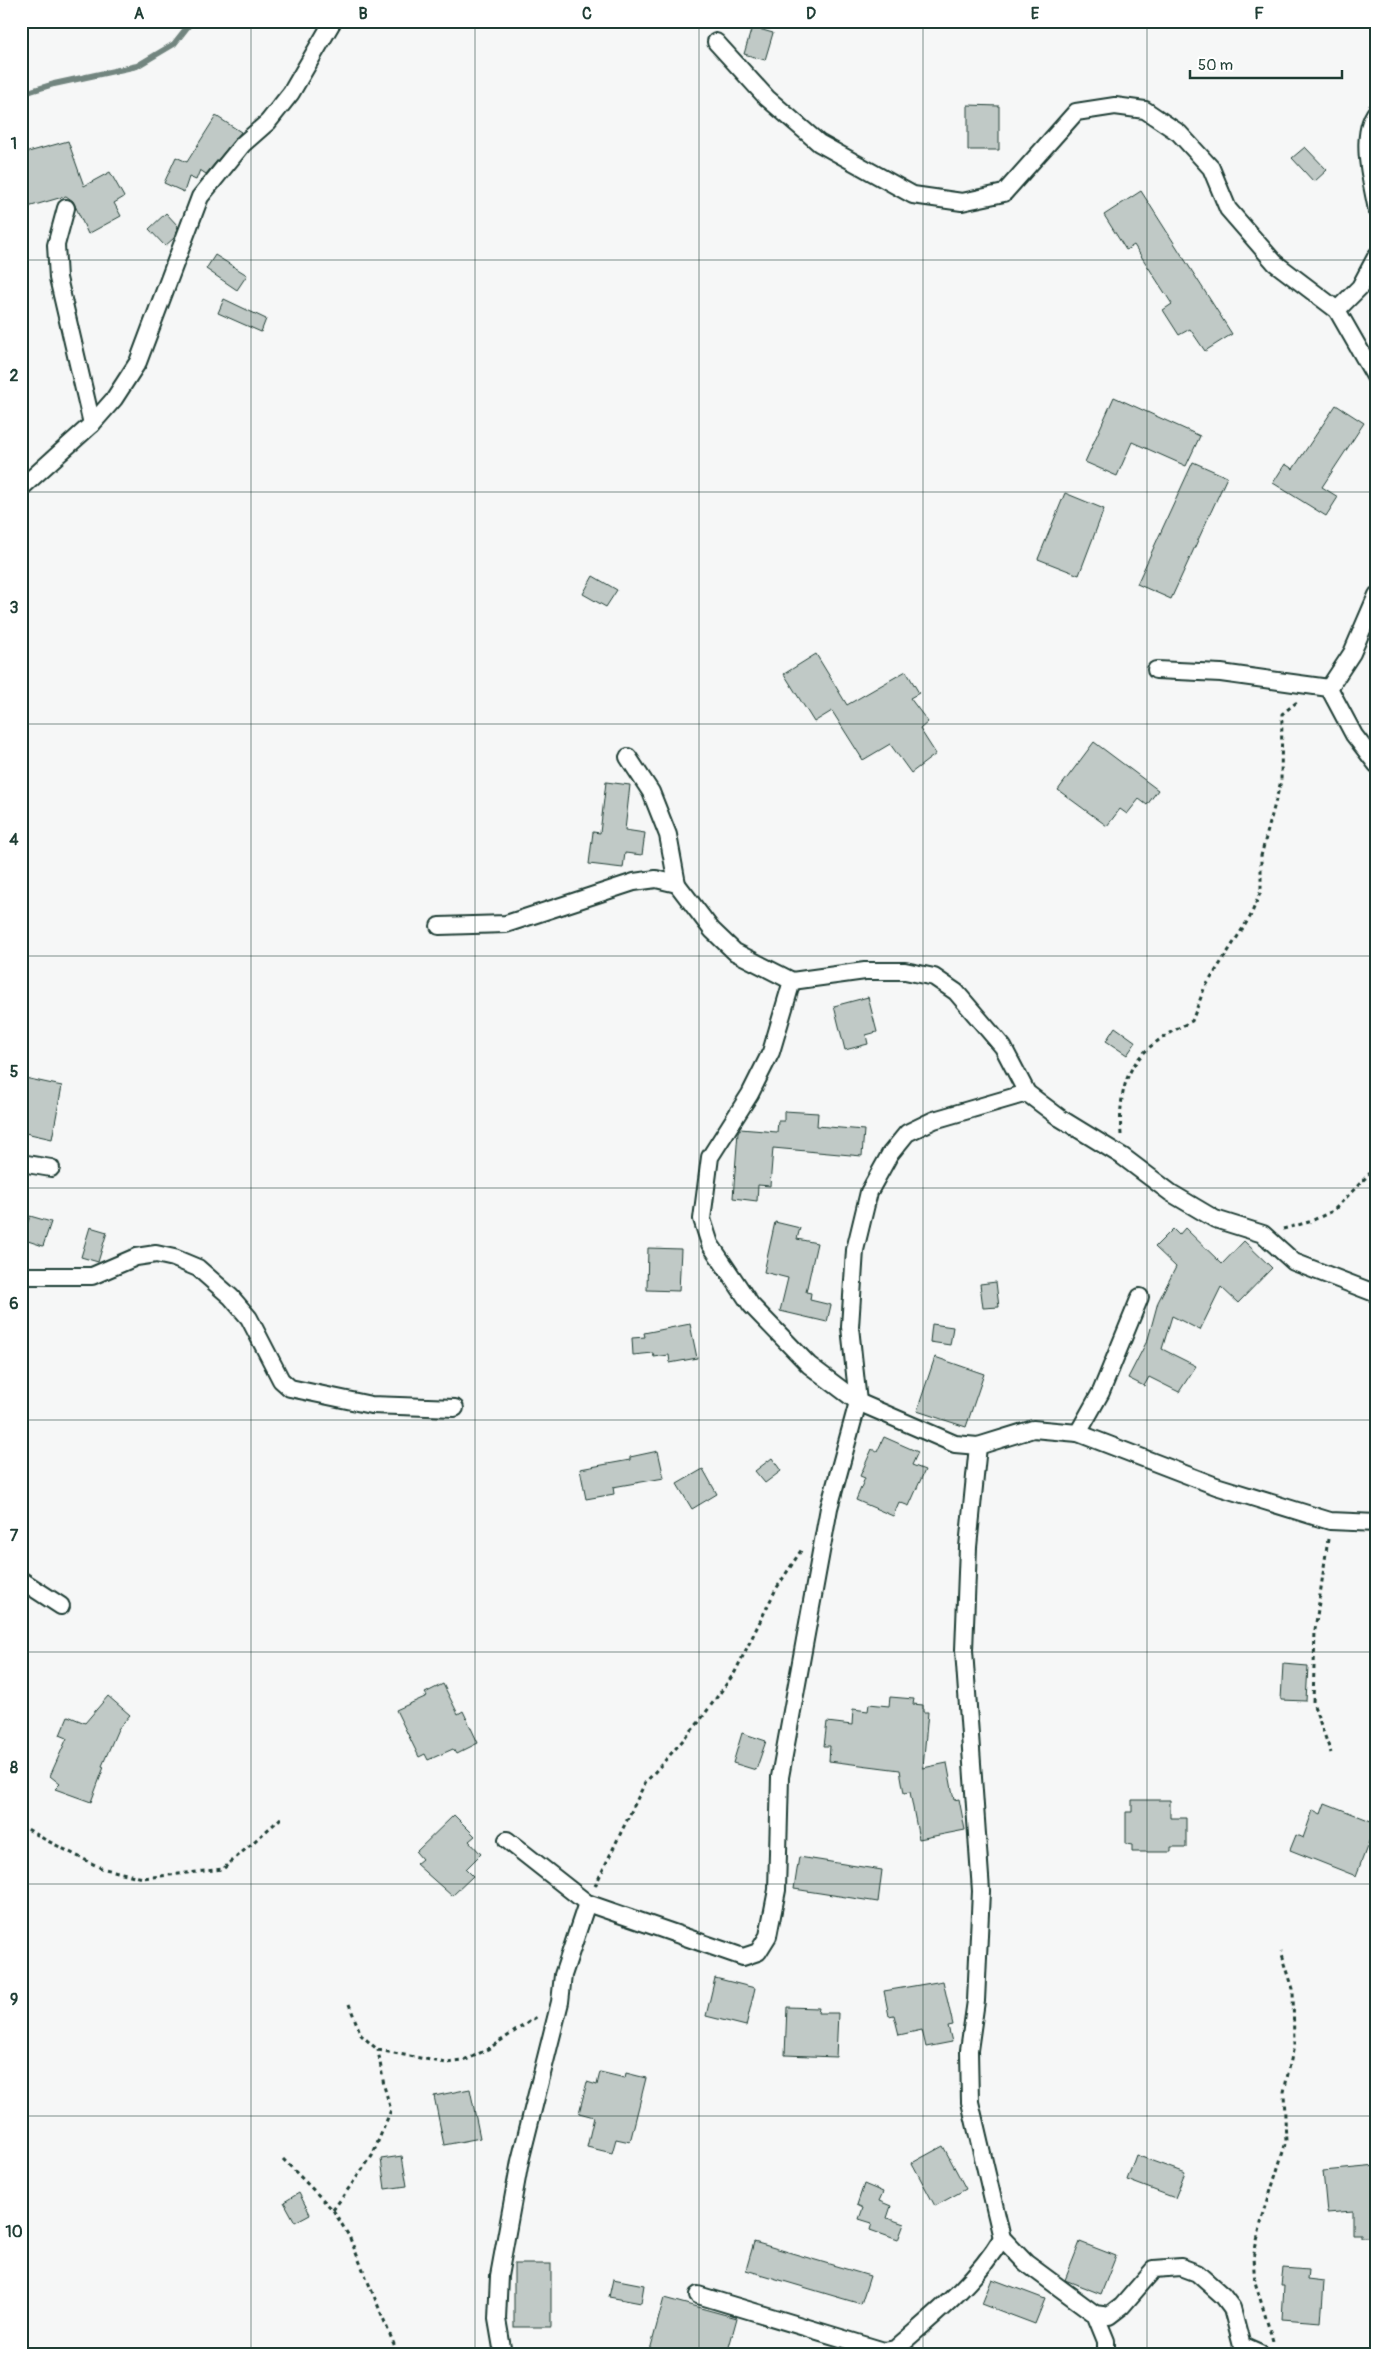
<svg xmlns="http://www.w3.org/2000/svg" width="1398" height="2375" viewBox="0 0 1398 2375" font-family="Pangolin,sans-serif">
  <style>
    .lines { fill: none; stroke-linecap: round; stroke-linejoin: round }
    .stream { stroke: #72857f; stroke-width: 6 }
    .building { fill: #c0c9c6; stroke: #1f3d34 }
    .minor-casing { stroke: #1f3d34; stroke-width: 20 }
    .path { stroke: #1f3d34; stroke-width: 3; stroke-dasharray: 4 4; stroke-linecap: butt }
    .minor { stroke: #fff; stroke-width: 16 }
    .grid { fill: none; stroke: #1f3d34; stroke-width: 1; stroke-opacity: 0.55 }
    .neatline { fill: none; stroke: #1f3d34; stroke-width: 2 }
    .grid-label { font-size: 16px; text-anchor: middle; font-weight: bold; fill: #1f3d34 }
  </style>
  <rect width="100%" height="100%" fill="#f6f7f7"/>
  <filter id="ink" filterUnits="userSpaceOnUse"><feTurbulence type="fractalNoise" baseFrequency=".02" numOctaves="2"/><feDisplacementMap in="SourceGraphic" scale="10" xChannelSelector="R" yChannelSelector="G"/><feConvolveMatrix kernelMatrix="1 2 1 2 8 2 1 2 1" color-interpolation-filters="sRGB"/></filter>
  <g filter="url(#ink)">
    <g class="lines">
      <path class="stream" d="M21,94L54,84L137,66L174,44L192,21"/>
    </g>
    <g class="building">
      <path d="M752,27L773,33L765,60L744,54Z"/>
      <path d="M968,105L999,106V150H968Z"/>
      <path d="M216,116L241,132L206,174L200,170L196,180L189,177L184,192L164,183L176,157L187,162Z"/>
      <path d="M68,141L84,186L110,172L124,197L114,203L121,216L88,234L73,201L66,196L21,209V154Z"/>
      <path d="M1305,147L1327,170L1314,182L1292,158Z"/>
      <path d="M1141,191L1232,334L1205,351L1190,329L1179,335L1163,310L1172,304L1134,245L1126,250L1104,215Z"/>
      <path d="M166,213L178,226L174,238L165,246L149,229Z"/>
      <path d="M215,255L247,275L237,290L206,269Z"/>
      <path d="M224,299L266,319L261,332L218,313Z"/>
      <path d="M1114,397L1200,436L1186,466L1132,442L1117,476L1085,462Z"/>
      <path d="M1336,405L1364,423L1322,487L1338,497L1326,516L1273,483L1285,464L1293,469Z"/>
      <path d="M1193,462L1227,477L1171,599L1137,584Z"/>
      <path d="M1065,493L1104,509L1079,575L1038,559Z"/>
      <path d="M593,576L617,590L606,607L583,594Z"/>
      <path d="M816,654L847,705L906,671L919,693L910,698L928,722L920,729L936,754L911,773L890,744L863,760L832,711L814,722L784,674Z"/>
      <path d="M1094,742L1158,790L1147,805L1139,799L1127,814L1120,809L1107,826L1058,790Z"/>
      <path d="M606,782L630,785L625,830L645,833L642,855L625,853L623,868L589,864L593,832L600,833Z"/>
      <path d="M868,997L877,1032L866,1035L868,1044L845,1050L834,1006Z"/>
      <path d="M1115,1027L1136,1042L1127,1055L1106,1041Z"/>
      <path d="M25,1078L62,1086L52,1139L21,1132V1096Z"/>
      <path d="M784,1111L818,1113L817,1126L864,1130L862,1156L773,1148L770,1186L758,1185L757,1201L733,1198L738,1132L740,1129L777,1132L778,1121H784Z"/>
      <path d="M30,1216L51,1222L43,1246L22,1239Z"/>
      <path d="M775,1222L800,1228L797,1239L817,1243L806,1292L811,1293L810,1300L831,1305L827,1322L780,1311L788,1278L764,1272Z"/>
      <path d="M90,1227L107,1232L98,1262L81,1257Z"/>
      <path d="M1185,1228L1222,1264L1244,1241L1272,1268L1238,1303L1221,1287L1200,1330L1172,1316L1162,1349L1196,1366L1179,1392L1149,1377L1144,1386L1128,1378L1148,1339L1158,1302L1176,1267L1155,1247L1173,1229L1179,1235Z"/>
      <path d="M648,1248L681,1249L679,1291L647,1290Z"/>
      <path d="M996,1282L999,1307L983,1308L980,1284Z"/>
      <path d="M690,1324L697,1358L670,1363L669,1355L654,1357L653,1353L633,1355L632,1338L645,1337L644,1333Z"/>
      <path d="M932,1324L953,1327L950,1345L930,1342Z"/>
      <path d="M935,1357L984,1374L966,1427L917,1411Z"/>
      <path d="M884,1437L918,1452L912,1465L925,1470L909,1506L899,1502L893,1516L856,1500L865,1478L860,1476L872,1449L877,1452Z"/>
      <path d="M658,1451L664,1478L613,1487L614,1494L586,1499L580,1469L630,1460V1457Z"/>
      <path d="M772,1458L781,1471L765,1483L755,1471Z"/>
      <path d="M703,1469L717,1494L692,1509L677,1484Z"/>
      <path d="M1283,1664L1308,1666L1306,1701L1281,1700Z"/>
      <path d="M443,1684L458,1714L463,1711L478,1743L456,1754L453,1749L428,1760L425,1754L419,1757L396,1710L427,1696L425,1693Z"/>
      <path d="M108,1696L130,1715L118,1729L102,1766L104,1767L91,1802L55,1789L60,1784L50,1776L67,1738L60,1735L68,1716L85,1723Z"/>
      <path d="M890,1697L914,1699L913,1704L923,1705V1712H928L923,1768L947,1763L954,1800L959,1799L965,1830L919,1839L910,1792L904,1793L900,1770L829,1761L830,1746H824L827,1722L852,1725L853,1709L868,1711L869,1704L889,1706Z"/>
      <path d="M742,1733L766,1741L756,1770L733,1763Z"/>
      <path d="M1132,1800H1170V1818H1186V1847H1171V1852H1132V1845L1126,1844V1812H1132Z"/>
      <path d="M1325,1803L1376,1823L1356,1876L1290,1850L1296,1835L1303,1838L1313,1810L1321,1814Z"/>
      <path d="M454,1815L475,1836L469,1841L481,1854L466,1869L473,1876L452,1896L416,1864L422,1859L416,1852Z"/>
      <path d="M799,1857L882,1870L878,1902L794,1889Z"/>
      <path d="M715,1978L755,1988L746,2026L706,2016Z"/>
      <path d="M943,1981L953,2025L948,2026L952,2042L926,2047L922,2030L899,2035L894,2015L889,2016L884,1991Z"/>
      <path d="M787,2007L819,2008L818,2013H838L836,2057L785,2055Z"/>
      <path d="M600,2072L625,2078L626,2073L646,2078L630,2142L616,2139L612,2153L587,2147L594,2117L579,2113L587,2082L597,2085Z"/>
      <path d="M470,2089L480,2138L444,2145L434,2096Z"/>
      <path d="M943,2146L966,2189L935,2206L912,2163Z"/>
      <path d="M1136,2155L1185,2173L1175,2198L1127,2180Z"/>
      <path d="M402,2156L407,2186L385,2189L381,2159Z"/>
      <path d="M1377,2166V2237H1361V2234H1353V2211L1327,2213L1323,2171Z"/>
      <path d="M864,2184L883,2192L879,2201L891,2206L887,2218L904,2224L898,2240L870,2230L872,2223L859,2219L863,2208L857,2205Z"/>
      <path d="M299,2193L310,2214L295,2222L284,2202Z"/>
      <path d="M754,2242L870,2276L861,2304L746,2270Z"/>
      <path d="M1080,2242L1116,2256L1101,2294L1065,2280Z"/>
      <rect x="514" y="2264" width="37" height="63"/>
      <path d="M1283,2268L1308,2270L1307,2280L1324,2282L1321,2322L1282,2319L1284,2285H1281Z"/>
      <path d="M613,2279L644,2285L641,2303L609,2297Z"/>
      <path d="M992,2279L1045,2299L1035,2324L982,2304Z"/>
      <path d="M664,2298L737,2318L727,2354H649Z"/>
    </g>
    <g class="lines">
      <g class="minor-casing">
        <g id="minor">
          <path d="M716,42L767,98L819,143L913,195L962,202L1004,193L1076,112L1115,106L1145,110L1179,133L1211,168L1228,209L1275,263L1337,310L1377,380"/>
          <path d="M1377,111C1358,135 1372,182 1377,210"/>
          <path d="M66,208L56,245L58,278L92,424"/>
          <path d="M1337,310L1360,287L1377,255"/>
          <path d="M21,488L92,424L114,399L138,362L200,197L243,144L268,122L291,93L333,21"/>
          <path d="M1156,670L1221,673L1329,688"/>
          <path d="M1329,688L1352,653L1377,595"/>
          <path d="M1329,688L1354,735L1377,765"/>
          <path d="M628,757L651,792L668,835L677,884"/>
          <path d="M439,926L506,924L634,882L656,879L677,884L712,930L735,952L792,981L865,971H905L934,977L956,992L1003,1047L1027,1093L1060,1118L1122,1156L1171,1193L1215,1219L1263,1234L1294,1262L1377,1294"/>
          <path d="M792,981L771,1052L750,1094L710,1157L702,1219L710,1244L751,1305L809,1365L858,1402L955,1444L978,1446L1033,1429L1078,1433L1216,1486L1330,1521L1377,1523"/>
          <path d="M21,1163L51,1168"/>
          <path d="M21,1276H92L136,1257L156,1254L174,1258L198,1268L231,1297L249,1318L281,1380L290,1388L371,1405L455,1408"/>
          <path d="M1078,1433L1101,1392L1140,1297"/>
          <path d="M978,1446L968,1547L964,1650L981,1891L976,2001L969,2050L970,2102L1002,2238L1026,2263L1095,2314L1109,2316L1122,2306L1154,2269L1181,2267L1197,2273L1223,2296L1232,2308L1242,2346L1260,2354"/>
          <path d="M21,1580L61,1606"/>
          <path d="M507,1840L587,1903L743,1957L758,1952L768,1936L777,1890L780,1777L829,1508L858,1402L850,1327L855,1250L869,1192L890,1154L907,1133L934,1120L1027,1093"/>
          <path d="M698,2295L884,2351L895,2349C934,2315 975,2283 1002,2238"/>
          <path d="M1095,2314L1106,2341V2354"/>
          <path d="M503,2354L497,2319L499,2276L520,2161L560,2002L563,1975L587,1903"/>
        </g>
      </g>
      <g class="path">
        <path d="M1121,1135C1117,1072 1137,1048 1192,1021L1204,989L1250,917L1261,891V856L1281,781L1282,714L1297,702"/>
        <path d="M1283,1229L1309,1222L1333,1211L1377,1166"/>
        <path d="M1328,1539L1315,1630L1313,1703L1331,1753"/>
        <path d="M21,1825L44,1839L101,1868L143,1878L223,1869L281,1818"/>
        <path d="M595,1886L645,1783L699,1722L735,1672L776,1589L802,1549"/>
        <path d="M349,2004L361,2035L378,2050L446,2063L464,2061L488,2049L538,2016"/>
        <path d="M283,2159L333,2210L349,2236L398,2354"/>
        <path d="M333,2210L372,2156L391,2110L384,2086L378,2050"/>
        <path d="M1273,2341L1255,2282L1253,2258L1262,2219L1286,2142L1284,2092L1294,2046L1293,1989L1281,1951"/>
      </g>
      <use href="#minor" class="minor"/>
    </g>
  </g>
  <path class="grid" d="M251,21V2354M475,21V2354M699,21V2354M923,21V2354M1147,21V2354M21,260H1377M21,492H1377M21,724H1377M21,956H1377M21,1188H1377M21,1420H1377M21,1652H1377M21,1884H1377M21,2116H1377"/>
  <rect width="1398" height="2375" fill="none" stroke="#fff" stroke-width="55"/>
  <path d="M1190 70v8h152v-8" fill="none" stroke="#1f3d34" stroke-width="2.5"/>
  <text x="1198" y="70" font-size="15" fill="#1f3d34" stroke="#ffffff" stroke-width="4" paint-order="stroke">50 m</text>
  <rect x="28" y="28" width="1342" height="2320" class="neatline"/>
  <g class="grid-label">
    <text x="139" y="19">A</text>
    <text x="363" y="19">B</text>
    <text x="587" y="19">C</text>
    <text x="811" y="19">D</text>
    <text x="1035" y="19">E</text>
    <text x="1259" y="19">F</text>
    <text x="14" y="149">1</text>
    <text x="14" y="381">2</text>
    <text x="14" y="613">3</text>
    <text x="14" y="845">4</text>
    <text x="14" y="1077">5</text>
    <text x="14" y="1309">6</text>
    <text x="14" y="1541">7</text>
    <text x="14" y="1773">8</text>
    <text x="14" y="2005">9</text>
    <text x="14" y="2237">10</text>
  </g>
</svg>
